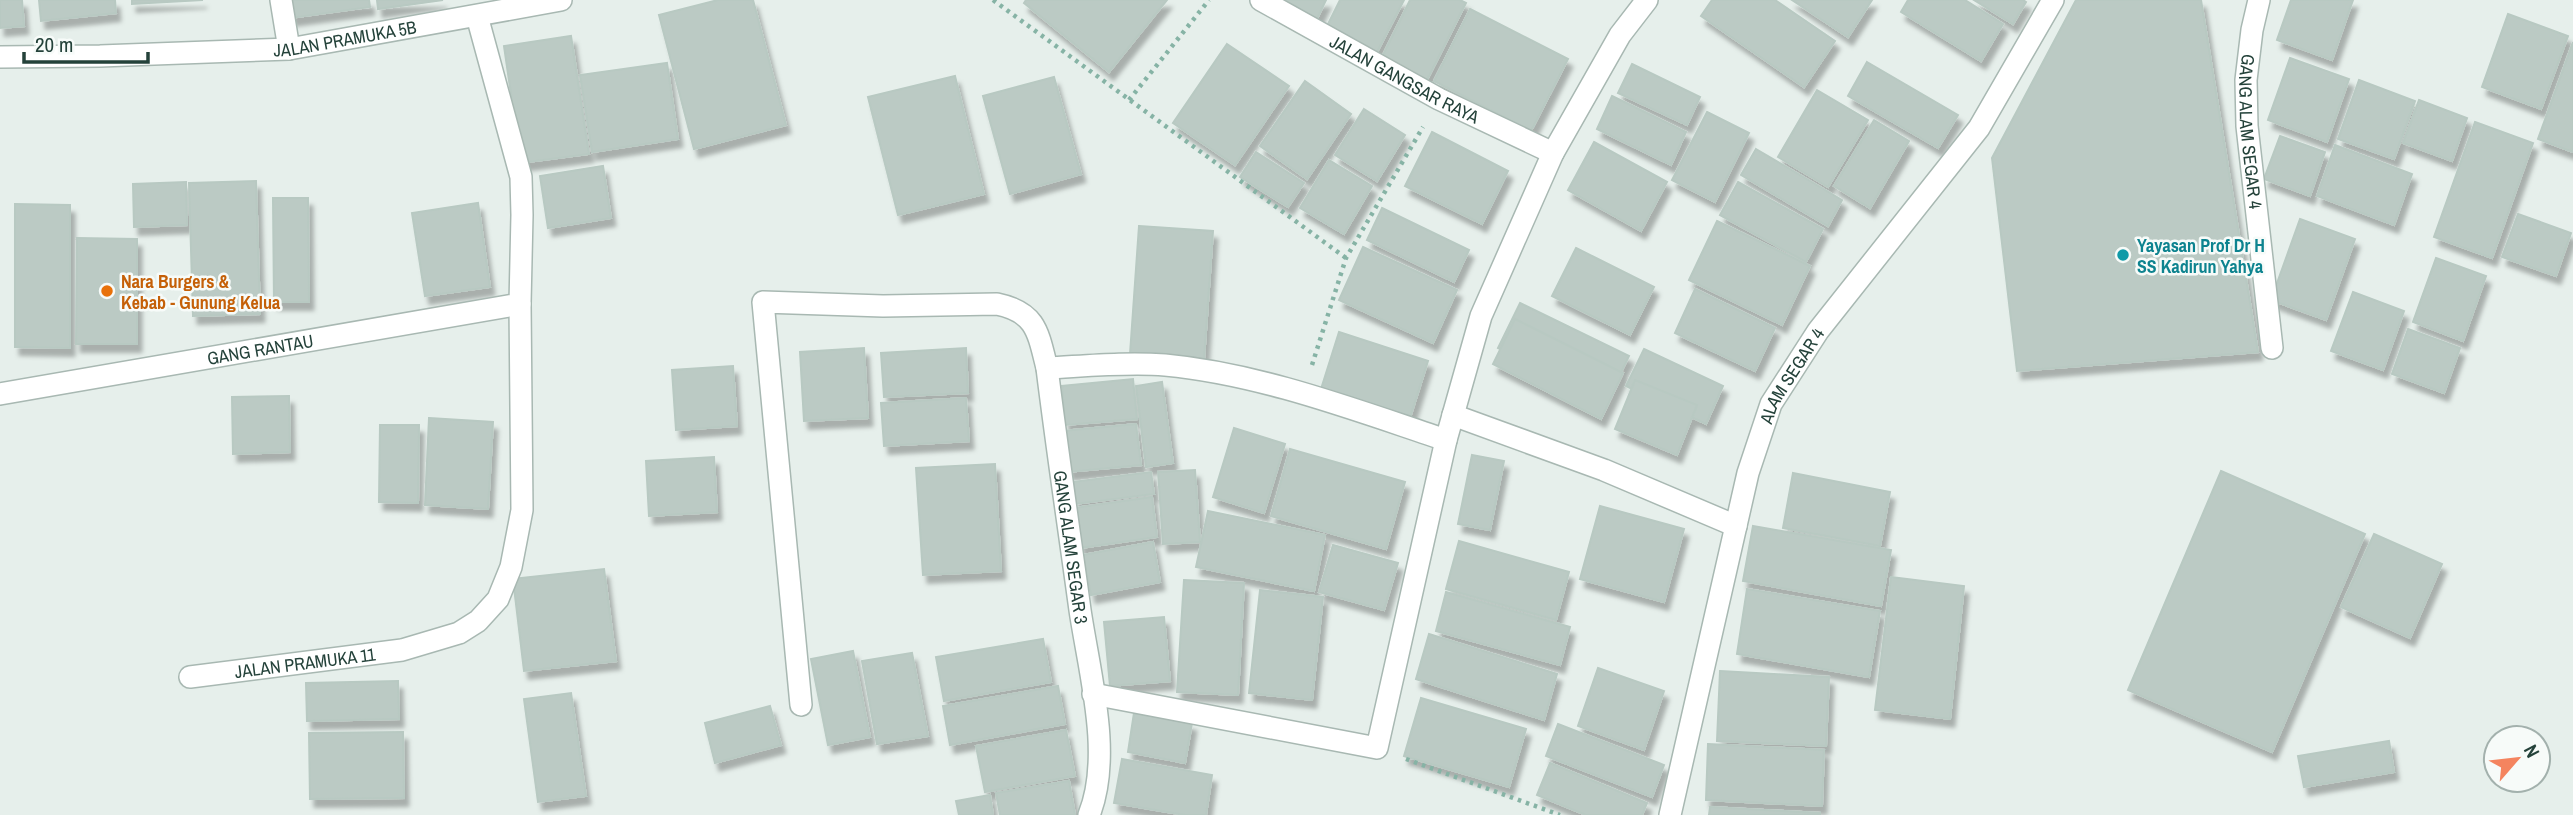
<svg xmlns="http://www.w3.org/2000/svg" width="2573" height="815" viewBox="0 0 2573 815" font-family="'Archivo Narrow',sans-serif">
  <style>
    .building { fill: #bbcac4; stroke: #b8c9c2; stroke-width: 2; filter: url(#shadow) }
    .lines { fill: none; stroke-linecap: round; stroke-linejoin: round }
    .minor-casing { stroke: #a8b8b2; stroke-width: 24 }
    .path { stroke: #86b3a5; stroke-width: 4.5; stroke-dasharray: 3.5 5; stroke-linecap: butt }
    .minor { stroke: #fff; stroke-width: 21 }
    .culture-dot { fill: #0f9aa8; stroke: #f7fbf9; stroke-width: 2.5 }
    .food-dot { fill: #e8710a; stroke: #f7fbf9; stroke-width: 2.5 }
    .labels { text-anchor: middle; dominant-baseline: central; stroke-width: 5; stroke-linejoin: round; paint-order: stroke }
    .street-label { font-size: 18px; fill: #24423a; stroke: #f7fbf9 }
    .culture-label { font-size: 18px; font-weight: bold; fill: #0d838f; stroke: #f7fbf9; text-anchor: start }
    .food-label { font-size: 18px; font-weight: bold; fill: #c56008; stroke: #f7fbf9; text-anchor: start }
  </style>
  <defs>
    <filter id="shadow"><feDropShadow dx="4.5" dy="8" stdDeviation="2" flood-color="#0004"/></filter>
  </defs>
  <rect width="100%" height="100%" fill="#e6efeb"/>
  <g class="building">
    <path d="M0,0H22L24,26L0,28Z"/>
    <path d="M39,0H115L116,13L41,21Z"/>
    <path d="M132,0H203L132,4Z"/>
    <path d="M288,0H369L370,7L291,18Z"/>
    <path d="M377,0H443L378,9Z"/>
    <path d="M718,0H753L786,125L694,149L659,15Z"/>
    <path d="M1026,0H1167L1109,72L1024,3Z"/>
    <path d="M1274,0H1326L1316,21Z"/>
    <path d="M1340,0H1404L1374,58L1324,32Z"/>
    <path d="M1410,0H1460L1466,3L1425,84L1380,61Z"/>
    <path d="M1712,0H1775L1835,41L1804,87L1701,16Z"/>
    <path d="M1792,0H1872L1848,37Z"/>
    <path d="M1908,0H1965L2003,24L1981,61L1901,12Z"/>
    <path d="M1974,0H2023L2026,2L2013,24Z"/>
    <path d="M2076,0H2201L2258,352L2017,371L1992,158Z"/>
    <path d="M2291,0H2353L2332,60L2277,40Z"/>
    <path d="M1470,9L1568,59L1531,131L1434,81Z"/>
    <path d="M2508,14L2568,36L2541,109L2482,87Z"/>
    <path d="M571,36L589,154L521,163L504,46Z"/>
    <path d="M2573,42V152L2538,139Z"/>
    <path d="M1227,44L1289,86L1235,165L1173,123Z"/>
    <path d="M2290,58L2349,79L2327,142L2268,120Z"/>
    <path d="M1867,62L1958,115L1938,148L1848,96Z"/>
    <path d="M667,63L678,139L592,152L580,75Z"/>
    <path d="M1632,64L1700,97L1687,125L1618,93Z"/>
    <path d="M955,76L984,194L898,215L868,97Z"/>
    <path d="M1054,77L1081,174L1010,194L983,96Z"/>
    <path d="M2359,80L2415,101L2394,159L2338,139Z"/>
    <path d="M1305,81L1351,114L1307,179L1260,146Z"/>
    <path d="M1817,90L1868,120L1828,187L1778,157Z"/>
    <path d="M1612,96L1686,132L1671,165L1597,129Z"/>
    <path d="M2419,100L2467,118L2452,161L2403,143Z"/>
    <path d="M1364,109L1405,135L1377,181L1335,155Z"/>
    <path d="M1707,112L1749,133L1715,202L1672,180Z"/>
    <path d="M1874,120L1909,141L1870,208L1834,186Z"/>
    <path d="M2475,122L2533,143L2492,258L2434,237Z"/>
    <path d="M1432,132L1508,171L1482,224L1405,186Z"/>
    <path d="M2280,136L2325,152L2310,196L2264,179Z"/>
    <path d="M1594,142L1667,182L1641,231L1568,190Z"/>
    <path d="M2335,145L2412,174L2394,225L2317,196Z"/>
    <path d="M1756,149L1842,200L1828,226L1741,175Z"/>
    <path d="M1256,152L1304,183L1288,207L1240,177Z"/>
    <path d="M1329,160L1372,186L1344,234L1300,208Z"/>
    <path d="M603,166L611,218L548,228L540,176Z"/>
    <path d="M256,181L260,314L193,316L189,183Z"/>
    <path d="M186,182L187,225L134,227L133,184Z"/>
    <path d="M1738,182L1823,229L1806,262L1720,215Z"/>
    <path d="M273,198H308L309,302H274Z"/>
    <path d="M478,203L490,287L425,296L412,213Z"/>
    <path d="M15,204L70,205V348L15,347Z"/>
    <path d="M1382,208L1469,250L1454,282L1367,240Z"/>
    <path d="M2518,214L2571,233L2556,276L2502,257Z"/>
    <path d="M2300,219L2355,239L2326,320L2271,300Z"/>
    <path d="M1717,221L1810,266L1782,325L1689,280Z"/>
    <path d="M1139,226L1213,231L1204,360L1130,354Z"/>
    <path d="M77,238L137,239V344H76Z"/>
    <path d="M1363,247L1457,290L1433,343L1339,300Z"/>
    <path d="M1576,248L1654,287L1630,335L1552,296Z"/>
    <path d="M2436,258L2486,276L2463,341L2413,322Z"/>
    <path d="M1695,289L1775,328L1755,371L1675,333Z"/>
    <path d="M2353,292L2404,311L2383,370L2331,351Z"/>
    <path d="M1520,303L1629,356L1607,401L1498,348Z"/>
    <path d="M1515,319L1623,373L1601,419L1493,364Z"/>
    <path d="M2408,329L2460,348L2444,393L2392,374Z"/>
    <path d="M1339,332L1428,361L1410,418L1321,389Z"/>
    <path d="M864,348L868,418L804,421L800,352Z"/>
    <path d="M966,348L968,393L884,397L881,353Z"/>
    <path d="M1644,349L1723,386L1706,424L1626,386Z"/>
    <path d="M733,366L737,426L676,430L672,370Z"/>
    <path d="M1133,379L1137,419L1065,425L1062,386Z"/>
    <path d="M1635,380L1697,405L1677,455L1615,429Z"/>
    <path d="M1162,382L1173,463L1146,467L1136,386Z"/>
    <path d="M289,396L290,452L233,454L232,397Z"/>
    <path d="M966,398L969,441L884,446L881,403Z"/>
    <path d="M429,418L493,422L488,509L425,505Z"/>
    <path d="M1136,424L1141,465L1068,472L1063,431Z"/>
    <path d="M380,425H419L418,503L379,502Z"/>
    <path d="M1234,428L1285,444L1264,513L1213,497Z"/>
    <path d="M1290,449L1405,482L1386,549L1271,516Z"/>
    <path d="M1472,455L1504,461L1490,530L1458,524Z"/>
    <path d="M714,457L717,512L649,516L646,461Z"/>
    <path d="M995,464L1001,571L923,575L916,468Z"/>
    <path d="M1195,470L1200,542L1163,544L1158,472Z"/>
    <path d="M2221,471L2365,534L2272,752L2128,690Z"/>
    <path d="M1151,472L1154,494L1075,504L1072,482Z"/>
    <path d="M1793,473L1890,492L1880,546L1783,528Z"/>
    <path d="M1152,497L1157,537L1080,548L1074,508Z"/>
    <path d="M1600,506L1684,529L1664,602L1580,579Z"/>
    <path d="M1208,511L1325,535L1314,591L1196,567Z"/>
    <path d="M1753,526L1891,550L1881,606L1743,581Z"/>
    <path d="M2374,534L2442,564L2410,638L2341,607Z"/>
    <path d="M1459,541L1569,572L1556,620L1446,589Z"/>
    <path d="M1153,542L1160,582L1091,595L1083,555Z"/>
    <path d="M1333,545L1398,563L1384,610L1319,592Z"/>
    <path d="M604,569L616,661L524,671L513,579Z"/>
    <path d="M1891,577L1964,586L1950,719L1875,710Z"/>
    <path d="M1184,580L1244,583L1238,695L1177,692Z"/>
    <path d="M1747,589L1880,611L1869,677L1737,654Z"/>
    <path d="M1260,590L1323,597L1312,700L1249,693Z"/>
    <path d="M1446,592L1570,627L1560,665L1436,631Z"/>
    <path d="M1164,617L1170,681L1110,686L1104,622Z"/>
    <path d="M1429,634L1557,674L1544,720L1416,679Z"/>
    <path d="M1043,639L1051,682L944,701L936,657Z"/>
    <path d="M853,651L870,737L828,745L811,659Z"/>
    <path d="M912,653L928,736L877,744L862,661Z"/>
    <path d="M1598,668L1664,691L1644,750L1578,726Z"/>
    <path d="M1720,671L1829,677L1826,746L1717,741Z"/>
    <path d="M398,681L399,719L307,721L306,683Z"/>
    <path d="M1058,686L1065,724L950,745L943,706Z"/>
    <path d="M571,693L586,796L538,802L524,699Z"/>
    <path d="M1421,698L1526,729L1509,787L1404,756Z"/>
    <path d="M770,706L781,745L715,763L705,723Z"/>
    <path d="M1134,713L1192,723L1185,763L1128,752Z"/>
    <path d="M1558,724L1664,765L1652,797L1546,756Z"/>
    <path d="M1066,730L1075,776L985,792L976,746Z"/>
    <path d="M403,732L404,798L310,799L309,733Z"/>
    <path d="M2389,741L2394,772L2304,787L2298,756Z"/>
    <path d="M1708,744L1824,750L1822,806L1706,800Z"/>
    <path d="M1122,759L1212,775L1206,815H1185L1114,803Z"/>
    <path d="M1550,763L1647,803L1642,815H1586L1537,795Z"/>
    <path d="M1069,781L1075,815H1000L996,793Z"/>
    <path d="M990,795L993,815H959L956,801Z"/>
    <path d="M1710,807L1820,813V815H1709Z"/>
  </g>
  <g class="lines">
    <g class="minor-casing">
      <g id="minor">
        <path d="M281,0L289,49"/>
        <path id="s1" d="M1261,0L1439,99L1553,153"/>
        <path id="s2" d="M2259,0L2252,30L2246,80L2247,126L2272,348"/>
        <path id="s3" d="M0,57L100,56L289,49L561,0"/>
        <path d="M1047,368C1086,366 1126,362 1165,365C1261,374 1355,410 1446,440"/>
        <path id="s4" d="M0,394L520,304"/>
        <path d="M1453,415L1604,470L1736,526"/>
        <path id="s5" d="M190,677L402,650L459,633L478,621L498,599L511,567L522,510L520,304L522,215L521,177L477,16"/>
        <path d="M1093,694L1377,748L1446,440L1481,316L1553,153L1620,35L1647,0"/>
        <path id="s6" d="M801,705L763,302L883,306L997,304C1036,312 1038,332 1047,368C1057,449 1069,529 1080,610C1089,672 1113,755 1089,815"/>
        <path id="s7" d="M1670,815L1748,473L1771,404L1818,331L1979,128L2053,0"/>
      </g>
    </g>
    <g class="path">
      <path d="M993,0L1346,258"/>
      <path d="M1129,100L1209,0"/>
      <path d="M1312,365L1346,258L1423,127"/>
      <path d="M1406,759L1560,815"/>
    </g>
    <use href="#minor" class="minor"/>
  </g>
  <circle class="culture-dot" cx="2123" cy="255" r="7"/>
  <circle class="food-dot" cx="107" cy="291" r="7"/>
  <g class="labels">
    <g class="street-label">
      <text stroke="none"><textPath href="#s3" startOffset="346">JALAN PRAMUKA 5B</textPath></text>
      <text stroke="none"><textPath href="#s1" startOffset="164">JALAN GANGSAR RAYA</textPath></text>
      <text stroke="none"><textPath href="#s2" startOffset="133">GANG ALAM SEGAR 4</textPath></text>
      <text stroke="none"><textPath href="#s4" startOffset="264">GANG RANTAU</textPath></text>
      <text stroke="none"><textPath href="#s7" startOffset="458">ALAM SEGAR 4</textPath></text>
      <text stroke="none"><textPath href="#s6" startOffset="908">GANG ALAM SEGAR 3</textPath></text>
      <text stroke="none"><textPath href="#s5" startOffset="116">JALAN PRAMUKA 11</textPath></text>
    </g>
    <g class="culture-label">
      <text x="2137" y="245">Yayasan Prof Dr H<tspan x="2137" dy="21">SS Kadirun Yahya</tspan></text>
    </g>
    <g class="food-label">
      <text x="121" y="281">Nara Burgers &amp;<tspan x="121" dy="21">Kebab - Gunung Kelua</tspan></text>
    </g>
  </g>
  <g transform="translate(2517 759) rotate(62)"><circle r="33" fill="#f7fbf9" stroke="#a3b1ad" stroke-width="2"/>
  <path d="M0-5L12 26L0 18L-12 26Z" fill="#f4845f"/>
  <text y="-10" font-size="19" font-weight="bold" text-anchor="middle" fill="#24423a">N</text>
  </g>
  <path d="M24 52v10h124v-10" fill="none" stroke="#24423a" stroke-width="3.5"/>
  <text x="35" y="52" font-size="21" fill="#24423a" stroke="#f7fbf9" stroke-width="5" paint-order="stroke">20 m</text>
</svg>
